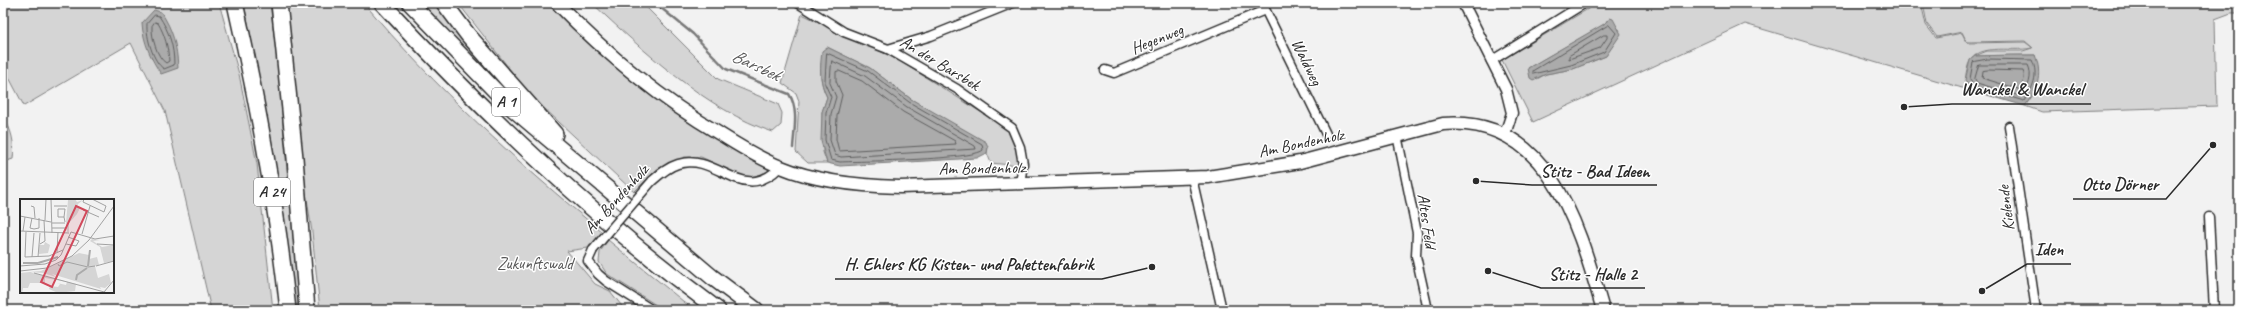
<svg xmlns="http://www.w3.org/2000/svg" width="2242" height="313" viewBox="0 0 2242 313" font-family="Caveat,sans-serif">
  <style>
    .green { fill: #d5d5d5; stroke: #808080; fill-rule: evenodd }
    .water { fill: #ababab; stroke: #787878 }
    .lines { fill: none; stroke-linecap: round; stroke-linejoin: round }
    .shore { stroke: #5e5e5e; stroke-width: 1 }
    .stream { stroke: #787878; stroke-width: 2.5 }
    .minor-casing { stroke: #2b2b2b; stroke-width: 11 }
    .tertiary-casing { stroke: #2b2b2b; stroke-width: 13 }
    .secondary-casing { stroke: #2b2b2b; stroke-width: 15 }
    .motorway-casing { stroke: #2b2b2b; stroke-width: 18 }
    .minor { stroke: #fff; stroke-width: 8 }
    .tertiary { stroke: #fff; stroke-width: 10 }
    .secondary { stroke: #fff; stroke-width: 12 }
    .motorway { stroke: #fff; stroke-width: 15 }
    .minor-bridge-casing { stroke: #2b2b2b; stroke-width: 11; stroke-linecap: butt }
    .minor-bridge { stroke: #fff; stroke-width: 8 }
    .labels { text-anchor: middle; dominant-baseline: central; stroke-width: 3; stroke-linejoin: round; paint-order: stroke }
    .shield { fill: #fff; stroke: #6b6b6b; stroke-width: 1 }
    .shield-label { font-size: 16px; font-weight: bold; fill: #2b2b2b }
    .street-label { font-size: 17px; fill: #2b2b2b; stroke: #fff }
    .park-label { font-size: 17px; fill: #565656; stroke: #fff }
    .water-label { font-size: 18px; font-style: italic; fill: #585858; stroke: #fff }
    .inset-river { fill: none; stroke: #ababab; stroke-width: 2 }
    .inset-road { fill: none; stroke: #a2a2a2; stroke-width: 1 }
    .view { fill: #d1495b; fill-opacity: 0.15; stroke: #d1495b; stroke-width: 2 }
    .inset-edge { fill: none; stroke: #2b2b2b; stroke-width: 2 }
    .leader { fill: none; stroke: #2b2b2b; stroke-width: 1.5 }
    .callout-dot { fill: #2b2b2b; stroke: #fff; stroke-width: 1.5 }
    .callout-label { font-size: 18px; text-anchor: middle; font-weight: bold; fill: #2b2b2b; stroke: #fff; stroke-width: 3; stroke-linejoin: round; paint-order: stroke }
  </style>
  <rect width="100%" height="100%" fill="#f2f2f2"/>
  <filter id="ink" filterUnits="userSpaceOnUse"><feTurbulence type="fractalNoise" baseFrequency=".025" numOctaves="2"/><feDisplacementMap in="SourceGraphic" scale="8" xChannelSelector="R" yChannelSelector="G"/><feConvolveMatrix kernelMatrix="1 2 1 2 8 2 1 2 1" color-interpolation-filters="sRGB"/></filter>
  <g filter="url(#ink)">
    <g class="green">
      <path d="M3,3H219L239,74L257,164L273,310H211L165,111L131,43L24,106L3,66Z"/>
      <path d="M244,3H270L278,68L299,305L292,307C280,205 265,104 244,3Z"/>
      <path d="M287,3H364C435,88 517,162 602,232L588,248L567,251L595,284L610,291L625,310H320L312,232L304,179Z"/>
      <path d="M422,3H437L487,68L485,70Z"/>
      <path d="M458,3H547C614,73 681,123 767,166L769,173L755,179L743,177L701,157H685L657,169L634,192L530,95Z"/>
      <path d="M592,3H642L718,79L778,104L782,113L781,125L773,132C708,111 641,49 592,3Z"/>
      <path d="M1598,3H1921L1926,25L1936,38L1962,33L1967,43L2025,42L2033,48L2025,41L1967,42L1962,32L1937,37L1927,24L1923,3H2239V13H2231L2215,19L2217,106L2042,112L2025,106L2036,91L2035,55L1975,56L1987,51H2023L2032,48C2011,53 1973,40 1967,69C1965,78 1965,81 1969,90L1745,24L1533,122L1502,60ZM1607,20L1620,30L1606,56L1573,69L1546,74L1537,79L1528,68L1605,24Z"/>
      <path d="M802,14L898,60L1011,131L1018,150L1020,166L991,163L987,153L988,147L911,99L870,68L827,47C818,61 819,82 827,97L822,112L823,152L827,163H808L796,152L799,101L796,93L782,83Z"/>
      <path d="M3,117C12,129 15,145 13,159L4,162Z"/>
      <path d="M608,240L689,306L694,310H664L607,274L599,262L600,252Z"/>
    </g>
    <g class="water">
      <path d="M154,10L161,12C173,30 177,46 178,68L161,74C151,59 143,42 142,23Z"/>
      <path d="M1610,18L1613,19L1621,34L1606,56L1573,69L1546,74L1533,80L1530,78L1528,68L1604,24Z"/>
      <path d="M827,47L870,68L911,99L986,142L988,147L987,153L977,158L840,166L827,163L821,141L822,112L827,97C819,82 820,67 822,51Z"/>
      <path d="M2010,55H2035C2043,75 2037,89 2025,106L1970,90L1965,80L1970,60L1975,56Z"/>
    </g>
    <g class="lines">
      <g class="shore">
        <path d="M155,15L159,16C169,31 174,46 174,65L164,69C153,62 146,37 147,24Z"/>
        <path d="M155,22L158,23C165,35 168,47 169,61L166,63C157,58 151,36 152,26Z"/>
        <path d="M1609,25L1616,33L1604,52L1571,65L1533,74V71Z"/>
        <path d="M1604,35H1607V38L1600,48L1569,59V56Z"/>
        <path d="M827,53L868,71L909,102L982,144L983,150C973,160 862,161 840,162L831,160L825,140L826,113L831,97L825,84Z"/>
        <path d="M1988,59L2032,60C2039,75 2033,88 2024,101L1973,86L1970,79L1973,62Z"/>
        <path d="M832,61L865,76L907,107L975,146L976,149L841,157L835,155L830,140L831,114L836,97L830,83Z"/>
        <path d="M1979,65H2028C2033,75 2029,89 2020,96L1977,83L1975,79Z"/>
        <path d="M1988,70L2023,71C2026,76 2023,86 2018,89L1982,78L1983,71Z"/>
        <path d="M839,71L862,81L903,112L955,141L956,144L839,151L836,139L837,116L842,95L836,81V72Z"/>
      </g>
      <path class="stream" d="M655,3L693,34L726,69L789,94C799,109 794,131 793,148"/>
      <g class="minor-casing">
        <g id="minor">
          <path d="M798,3L844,32L888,49L957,89L1012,128L1020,147L1023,164L1020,184"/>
          <path d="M1262,3L1326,134"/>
          <path d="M888,49L931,36L1013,3"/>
          <path d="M1491,61L1585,3"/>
          <path d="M1105,70L1114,73L1265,10"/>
          <path d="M2009,126L2036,310"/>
          <path d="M1397,135L1417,233L1416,256L1428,310"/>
          <path d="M1192,178L1222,310"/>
          <path d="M652,181C660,174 668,167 678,164C718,152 742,206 780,167"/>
          <path d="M2209,217L2214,310"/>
          <path d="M593,250L588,261L598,274L606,281L652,310"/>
        </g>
      </g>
      <g class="tertiary-casing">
        <path id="tertiary" d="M1463,3L1506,89L1512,113L1505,134"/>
      </g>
      <g class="secondary-casing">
        <path id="secondary" d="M557,3C606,54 659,98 720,134C739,146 760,159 781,167C817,182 862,186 900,187L1208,177L1300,162L1443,124C1550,115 1579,228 1603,310"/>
      </g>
      <g class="motorway-casing">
        <g id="motorway">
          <path d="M235,3C258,104 277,207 288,310"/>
          <path d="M279,3L295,158L307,310"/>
          <path d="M382,3C487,116 594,218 718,310"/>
          <path d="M410,3L512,108L712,277L756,310"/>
          <path d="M444,3L468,35L555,134"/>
        </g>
      </g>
      <use href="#minor" class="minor"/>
      <use href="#tertiary" class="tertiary"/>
      <use href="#secondary" class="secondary"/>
      <use href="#motorway" class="motorway"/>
      <g class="minor-bridge-casing">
        <path id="minor-bridge" d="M593,250L652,181"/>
      </g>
      <use href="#minor-bridge" class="minor-bridge"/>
    </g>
  </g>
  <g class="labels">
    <g class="shield">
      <rect x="492" y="88" width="28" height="28" rx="3"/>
      <rect x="254" y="178" width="36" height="28" rx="3"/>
    </g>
    <g class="shield-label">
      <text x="506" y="102">A 1</text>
      <text x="272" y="192">A 24</text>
    </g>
    <g class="street-label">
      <text transform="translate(1157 39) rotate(-22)">Hegenweg</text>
      <text transform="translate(1307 62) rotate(64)">Waldweg</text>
      <text transform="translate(940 63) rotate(31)">An der Barsbek</text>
      <text transform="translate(1301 143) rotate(-12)">Am Bondenholz</text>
      <text transform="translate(982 168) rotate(-1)">Am Bondenholz</text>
      <text transform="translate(616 199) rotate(-48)">Am Bondenholz</text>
      <text transform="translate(2006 208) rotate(-97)">Kielende</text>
      <text transform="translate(1427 221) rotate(82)">Altes Feld</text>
    </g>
    <g class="park-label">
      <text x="535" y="263">Zukunftswald</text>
    </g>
    <g class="water-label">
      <text transform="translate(756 65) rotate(25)">Barsbek</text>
    </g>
  </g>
  <g transform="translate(20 199)">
    <rect width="94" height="94" fill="#f2f2f2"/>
    <path d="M43,0H55L57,3L63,1L58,5L57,8L60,9L57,15L49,24V33H47L46,24L48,1ZM72,40L80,41L73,42L82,48L94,46V62L84,64L80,48L70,42ZM25,43L30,46L28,54L19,55V46H24ZM59,54L69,56V60L77,58L79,66L75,67L78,79L89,75L91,84L85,89L80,88L81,90L32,75L36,78L23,74L9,73L56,85L55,92L38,94L29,90L30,87L38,88L40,85L37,84L46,86L47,83L25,79V84H10L8,89H3L2,94H0V74L20,72H21Z" fill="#d5d5d5"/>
    <path class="inset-river" d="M3,64H18M18,64L38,58M68,67L70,51M56,81L57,76L67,69"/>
    <path class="inset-road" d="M31,0L32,34M64,0L63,3L84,13L86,7L72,0M11,7L14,8L15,19M34,7H47M63,11L79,18M0,17L31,23M44,18L45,10H38V18H44L45,23M12,19L10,29L14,30L19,29V19M25,21L26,0M32,24H45M32,29H46M0,32L49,34M3,32L5,18M6,33L5,58L29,57L43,51M62,35L70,7M20,45L25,42L24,21M46,45L56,47L59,42L48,38M77,45L94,46M37,53L38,33M12,58L14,34M18,58L20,34M38,65L39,67L47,63L68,68L75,67M0,67L25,65L36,61L41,56L51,33L75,40L94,37M76,67L94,62M0,72L27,69L52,57L69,41L94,7M14,74L88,94M84,93L94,81"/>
    <path class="view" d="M56,7L67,12L32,88L21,83Z"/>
    <rect width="94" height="94" class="inset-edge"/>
  </g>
  <path class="leader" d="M1904 107L1952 104H2091M1476 181L1532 185H1657M2213 145L2166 199H2073M1982 291L2027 264H2071M1152 267L1102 279H835M1488 271L1541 288H1645"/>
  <g class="callout-dot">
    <circle cx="1904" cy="107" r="4"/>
    <circle cx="1476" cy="181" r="4"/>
    <circle cx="2213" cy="145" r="4"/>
    <circle cx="1982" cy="291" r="4"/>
    <circle cx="1152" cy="267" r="4"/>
    <circle cx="1488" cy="271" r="4"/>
  </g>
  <g class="callout-label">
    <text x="2022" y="95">Wanckel &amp; Wanckel</text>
    <text x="1595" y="177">Stitz - Bad Ideen</text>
    <text x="2120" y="190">Otto Dörner</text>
    <text x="2049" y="255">Iden</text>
    <text x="969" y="270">H. Ehlers KG Kisten- und Palettenfabrik</text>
    <text x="1593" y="280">Stitz - Halle 2</text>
  </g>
  <rect width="2242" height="313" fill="none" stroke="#fff" stroke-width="16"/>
  <rect x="8" y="8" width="2226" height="297" fill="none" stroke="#2b2b2b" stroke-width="1.5" filter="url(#ink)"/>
</svg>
